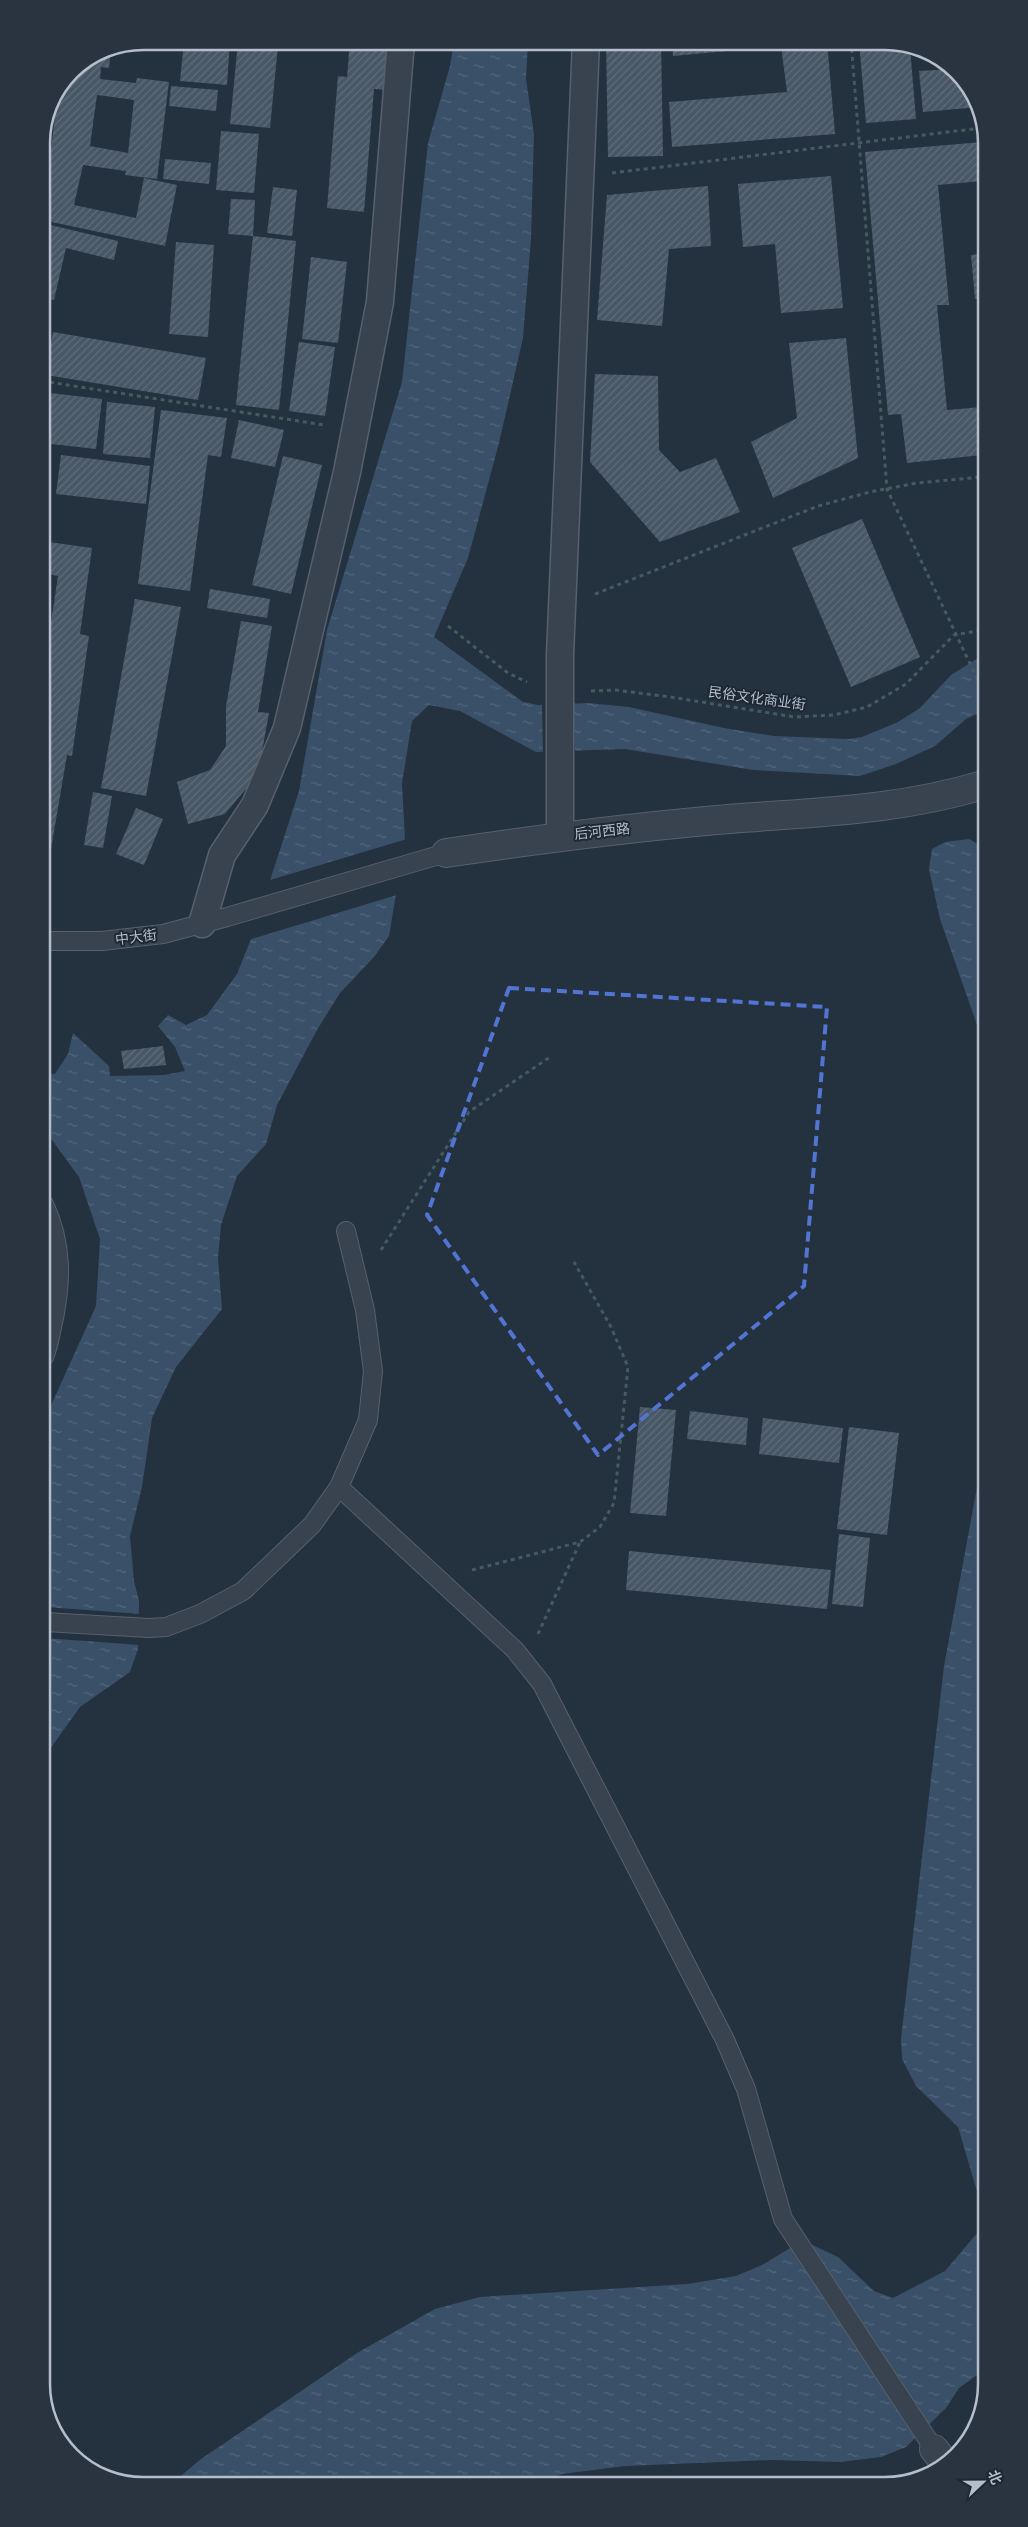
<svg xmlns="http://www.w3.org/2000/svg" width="1028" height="2527" viewBox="0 0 1028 2527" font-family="'Asap Condensed','Noto Sans SC',sans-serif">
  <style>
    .water { fill: url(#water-ripples) }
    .pier { fill: #24313f }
    .building { fill: url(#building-hatch); fill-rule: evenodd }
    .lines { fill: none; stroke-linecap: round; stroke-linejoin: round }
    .service-casing { stroke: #56616d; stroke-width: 20 }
    .pedestrian-casing { stroke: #56616d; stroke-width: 29 }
    .minor-casing { stroke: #56616d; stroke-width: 30 }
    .path { stroke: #445c5d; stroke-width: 3; stroke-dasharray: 4 4; stroke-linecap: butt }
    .service { stroke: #38434f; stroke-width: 18 }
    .pedestrian { stroke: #38434f; stroke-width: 26 }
    .minor { stroke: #38434f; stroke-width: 28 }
    .marked { fill: none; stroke: #5275d3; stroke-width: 4; stroke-dasharray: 10 6; stroke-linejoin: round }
    .labels { text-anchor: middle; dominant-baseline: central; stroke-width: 4; stroke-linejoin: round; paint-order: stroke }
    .street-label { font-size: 14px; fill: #b5beca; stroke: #1d2834 }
    .rim { fill: none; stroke: #b5beca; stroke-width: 2.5 }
  </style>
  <defs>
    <pattern id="water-ripples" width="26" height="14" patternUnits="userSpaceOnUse" patternTransform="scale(1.25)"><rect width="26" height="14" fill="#395068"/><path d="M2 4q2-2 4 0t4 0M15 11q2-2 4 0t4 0" fill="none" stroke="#53677c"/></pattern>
    <pattern id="building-hatch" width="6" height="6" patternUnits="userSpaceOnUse" patternTransform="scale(1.25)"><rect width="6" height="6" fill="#485765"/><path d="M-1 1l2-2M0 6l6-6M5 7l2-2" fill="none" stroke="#606d7a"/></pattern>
  </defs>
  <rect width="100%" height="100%" fill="#24313f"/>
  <g class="water">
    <path d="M454,41H528L526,79L534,134L531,239L523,338L499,443L468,558L434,637L523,702L538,705L588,703L629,707L724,728L774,736L849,739L862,737L898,722L920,708L951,675L983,655V711L966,719L935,746L896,764L860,776L753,770L625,749L536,752L460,711L429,705L412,721L402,784L405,839L389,936L374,957L340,993L317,1030L277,1105L266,1144L237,1176L221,1225L218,1258L222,1309L176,1367L152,1418L142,1487L130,1536L134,1581L139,1601L138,1649L130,1672L80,1707L45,1756L44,1421L96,1306L100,1239L79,1177L44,1129V1073L55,1074L68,1054L73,1033L109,1066L110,1076L164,1075L185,1071L175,1047L158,1026L168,1015L186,1025L207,1015L237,974L251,939L299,791L327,630L402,382L428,143L450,66Z"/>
    <path d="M969,839L983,847L984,1045L940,919L929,869L932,849L945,842Z"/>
    <path d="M985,1444L987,2368L959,2388L946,2408L906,2447L881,2457L841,2462L772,2460L625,2466L562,2474L538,2483L170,2485L201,2459L357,2353L435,2309L480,2297L687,2284L736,2276L762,2265L792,2247L808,2243L838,2257L874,2291L893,2298L945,2271L979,2231V2198L958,2127L916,2086L902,2059L901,2039L944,1666Z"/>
  </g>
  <g class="pier">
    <path d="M573,701L575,753L543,754L542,703Z"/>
    <path d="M407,839L400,894L248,940L267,881Z"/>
    <path d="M45,1607L141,1614L140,1645L45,1638Z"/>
  </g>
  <g class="building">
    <path d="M143,41H230L227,85L180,81L183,51L124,45Z"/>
    <path d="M350,41H392L388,90L374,89L364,212L327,208L338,76L347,77Z"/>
    <path d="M606,41H661L663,156L608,157Z"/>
    <path d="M672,41H827L835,134L672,147L669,102L787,92L781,46L673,56Z"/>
    <path d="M859,41H892L910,48L916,119L866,123Z"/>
    <path d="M238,42L278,45L270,128L230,124Z"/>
    <path d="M111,48L109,68L101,67L100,79L136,83L137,78L169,82L157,179L125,175L126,171L83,165L74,205L136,218L144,178L177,185L165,246L42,220V201L49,167L58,90L71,71L104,49ZM97,95L134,100L128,153L90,146Z"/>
    <path d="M952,69L979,107L923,112L919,71Z"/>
    <path d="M171,86L218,90L216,111L169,106Z"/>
    <path d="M221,131L259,134L254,193L216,190Z"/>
    <path d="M982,142V181L938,185L949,305H937L947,410L982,407V455L907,463L901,414L888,415L865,152Z"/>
    <path d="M165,159L211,163L209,184L163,179Z"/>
    <path d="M831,176L843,308L781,313L775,244L743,247L738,184Z"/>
    <path d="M708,186L711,246L669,249L662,326L597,320L607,195Z"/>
    <path d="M273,187L297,190L292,236L267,233Z"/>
    <path d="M231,199L255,200L253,236L228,234Z"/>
    <path d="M42,223L118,241L114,260L66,248L54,300L42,297Z"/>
    <path d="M253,236L296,241L279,410L236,405Z"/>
    <path d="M176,242L214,245L208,337L169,334Z"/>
    <path d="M982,254V298L975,299L971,255Z"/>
    <path d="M311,257L347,262L338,343L302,339Z"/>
    <path d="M42,298L51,300L43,344H42Z"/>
    <path d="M53,332L206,358L198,400L46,375Z"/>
    <path d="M846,338L858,458L773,498L751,442L797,418L789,343Z"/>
    <path d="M299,342L335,347L325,416L289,411Z"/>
    <path d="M595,374L658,376L659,450L680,472L716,458L740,512L660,542L590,462Z"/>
    <path d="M42,392L102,399L96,449L42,443Z"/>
    <path d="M107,402L155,407L150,458L103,454Z"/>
    <path d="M161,410L227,418L221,457L208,455L190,591L138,584Z"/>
    <path d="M239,420L284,430L275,467L231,458Z"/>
    <path d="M61,455L150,466L146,504L56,494Z"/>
    <path d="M283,456L322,465L291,594L252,585Z"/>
    <path d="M862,519L920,657L851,687L792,548Z"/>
    <path d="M42,541L92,548L80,634L89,636L72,756L67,755L51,849L43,848V634L49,635L58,576L42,573Z"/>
    <path d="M210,589L270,599L267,618L207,608Z"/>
    <path d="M135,599L181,607L146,796L101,788Z"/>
    <path d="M241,621L272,626L258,712L269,713L258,774L225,814L188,824L177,782L210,770L226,746V706Z"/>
    <path d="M93,792L112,796L103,848L84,845Z"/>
    <path d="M136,808L163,819L144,865L116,854Z"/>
    <path d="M163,1046L166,1065L124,1069L121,1051Z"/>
    <path d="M640,1407L676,1410L666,1516L630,1513Z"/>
    <path d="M690,1411L748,1418L746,1445L687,1439Z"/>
    <path d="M763,1418L843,1428L839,1463L759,1454Z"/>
    <path d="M849,1427L899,1433L887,1535L837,1529Z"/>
    <path d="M839,1534L870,1538L863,1607L832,1604Z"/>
    <path d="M629,1551L831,1570L827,1609L626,1590Z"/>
  </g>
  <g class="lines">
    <g class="service-casing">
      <g id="service">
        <path d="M43,941H102L163,934L227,917L446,853"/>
        <path d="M44,1204C63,1244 62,1284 52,1327C50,1337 48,1348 44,1357"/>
        <path d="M339,1487L515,1650L542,1684L725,2040L746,2089L783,2219L934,2449"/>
        <path d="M45,1622L149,1628L166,1627L200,1614L243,1591L312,1525L339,1487L368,1420L373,1371L365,1310L346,1231"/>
      </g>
    </g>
    <g class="pedestrian-casing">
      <g id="pedestrian">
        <path d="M560,836V655L586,41"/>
        <path d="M202,924L222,855L255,805L287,728L347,472L380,302L401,41"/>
      </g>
    </g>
    <g class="minor-casing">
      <g id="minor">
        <path d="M446,853C533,840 619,829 706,821C801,812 890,813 983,785"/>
        <path d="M934,2449L944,2462"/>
      </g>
    </g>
    <g class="path">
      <path d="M851,41L887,489L983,691"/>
      <path d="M612,173L981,128"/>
      <path d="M42,381L324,425"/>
      <path d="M595,594L818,506L870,492L917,483L982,477"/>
      <path d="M448,626L508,673L527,682"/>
      <path d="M591,691L616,690L670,697L795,717L834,715L867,707L906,684L954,635L983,630"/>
      <path d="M381,1250L469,1112L550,1057"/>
      <path d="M472,1570L580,1542L600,1527L614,1503L628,1367L611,1327L574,1262"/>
      <path d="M538,1634L580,1542"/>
    </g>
    <use href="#service" class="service"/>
    <use href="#pedestrian" class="pedestrian"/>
    <use href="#minor" class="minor"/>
  </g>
  <path class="marked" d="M509,988L827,1007L804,1286L598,1455L427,1215Z"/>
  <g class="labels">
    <g class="street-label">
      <text transform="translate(757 698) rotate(8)">民俗文化商业街</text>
      <text transform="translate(602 831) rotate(-6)">后河西路</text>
      <text transform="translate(136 937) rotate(-7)">中大街</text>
    </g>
  </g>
  <path d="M0 0H1028V2527H0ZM143 50H885A93 93 0 0 1 978 143V2384A93 93 0 0 1 885 2477H143A93 93 0 0 1 50 2384V143A93 93 0 0 1 143 50Z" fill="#293440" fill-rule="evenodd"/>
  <path class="rim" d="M143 50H885A93 93 0 0 1 978 143V2384A93 93 0 0 1 885 2477H143A93 93 0 0 1 50 2384V143A93 93 0 0 1 143 50Z"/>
  <g transform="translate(983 2482) rotate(68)" stroke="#1d2834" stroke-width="4" paint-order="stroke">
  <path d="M0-4L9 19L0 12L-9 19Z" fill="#b5beca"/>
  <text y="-8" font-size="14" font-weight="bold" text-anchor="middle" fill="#b5beca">北</text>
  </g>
</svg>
